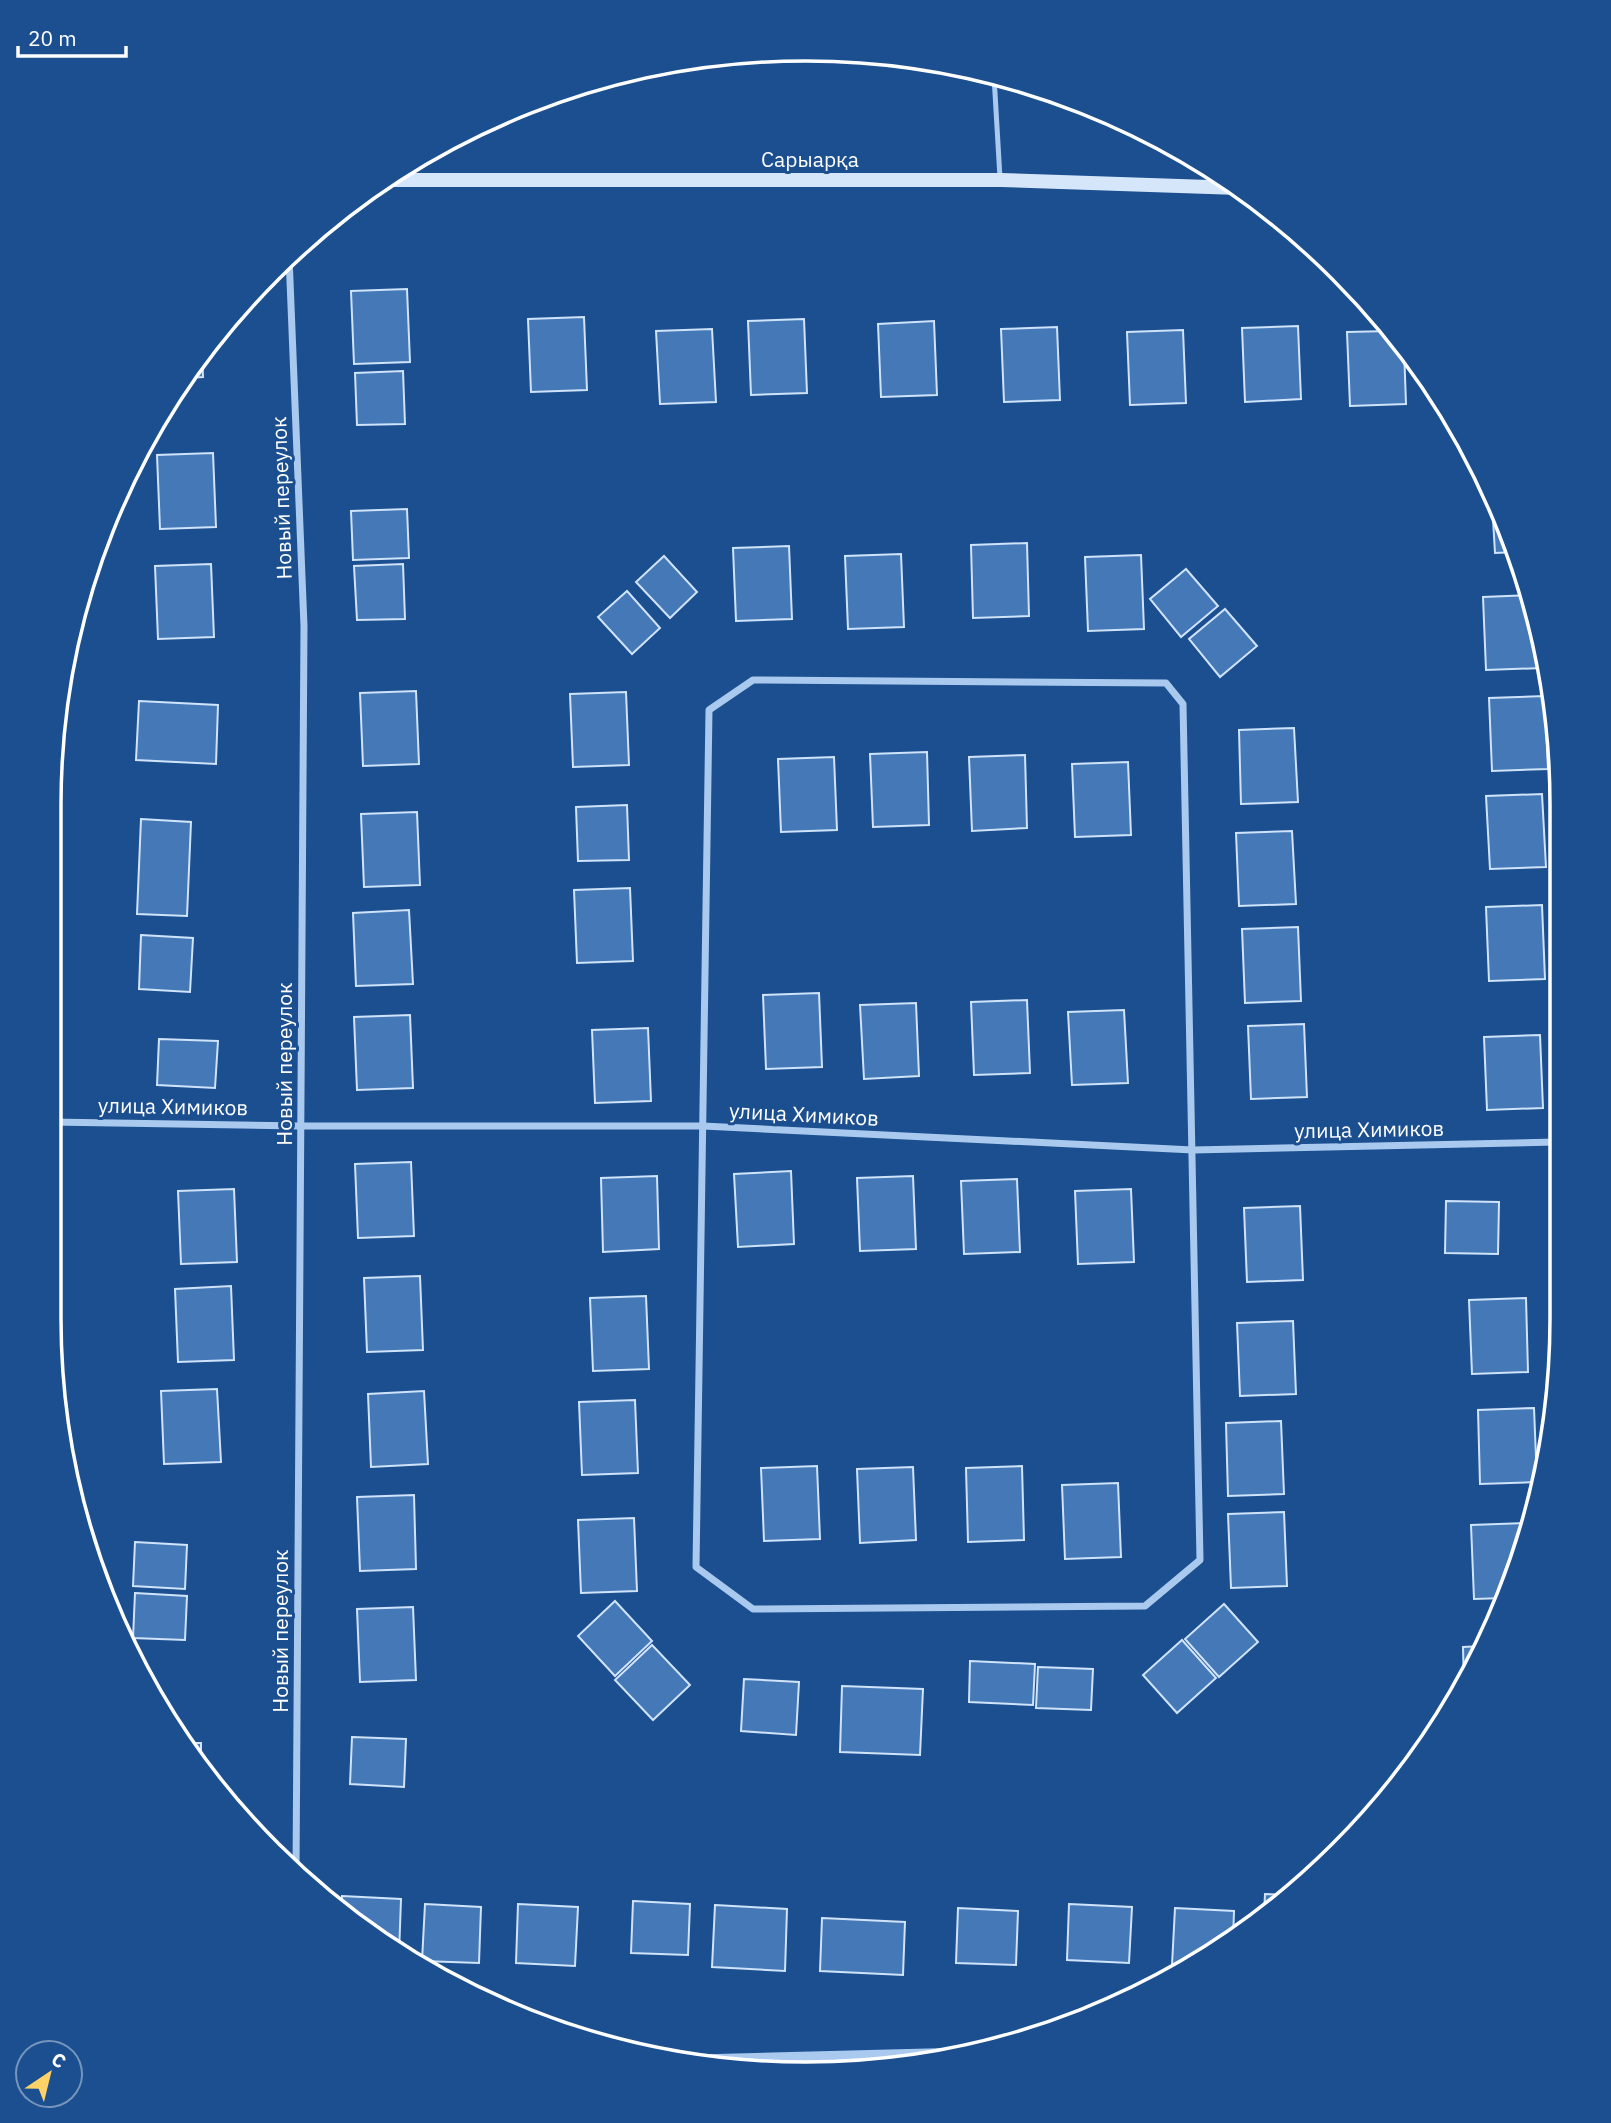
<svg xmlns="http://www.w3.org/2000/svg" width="1611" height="2123" viewBox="0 0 1611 2123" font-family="'IBM Plex Sans',sans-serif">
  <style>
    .building { fill: #4478b7; stroke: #cfe3fa; stroke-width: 2 }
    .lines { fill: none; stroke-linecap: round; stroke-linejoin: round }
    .service { stroke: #a9c9ee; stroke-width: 5 }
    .minor { stroke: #a9c9ee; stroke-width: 7 }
    .tertiary { stroke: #a9c9ee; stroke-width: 12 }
    .secondary { stroke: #d6e6fa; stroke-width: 14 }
    .labels { text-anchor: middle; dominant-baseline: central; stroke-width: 6; stroke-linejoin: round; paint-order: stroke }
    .street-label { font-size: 21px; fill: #fff; stroke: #1b4f8f }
    .rim { fill: none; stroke: #fff; stroke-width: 3.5 }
  </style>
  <rect width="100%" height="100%" fill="#1b4f8f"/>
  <g class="building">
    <path d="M407,289L410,362L354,364L351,291Z"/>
    <path d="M584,317L587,390L531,392L528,319Z"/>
    <path d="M804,319L807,393L751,395L748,321Z"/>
    <path d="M934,321L937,395L881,397L878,324Z"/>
    <path d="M1298,326L1301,399L1245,402L1242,328Z"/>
    <path d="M1057,327L1060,400L1004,402L1001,329Z"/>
    <path d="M712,329L716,402L660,404L656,331Z"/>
    <path d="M1183,330L1186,403L1130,405L1127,332Z"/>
    <path d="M1390,331L1404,348L1406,404L1350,406L1347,332Z"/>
    <path d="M202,350L203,377L185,378Z"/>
    <path d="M403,371L405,424L357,425L355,373Z"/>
    <path d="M213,453L216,527L160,529L157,455Z"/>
    <path d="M1492,502L1517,552L1495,553Z"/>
    <path d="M407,509L409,558L353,560L351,511Z"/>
    <path d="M1027,543L1029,616L973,618L971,545Z"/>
    <path d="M789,546L792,619L736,621L733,548Z"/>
    <path d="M901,554L904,627L848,629L845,556Z"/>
    <path d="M1141,555L1144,629L1088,631L1085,557Z"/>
    <path d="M664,556L697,592L670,618L636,582Z"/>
    <path d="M211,564L214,637L158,639L155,566Z"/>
    <path d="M403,564L405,619L357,620L354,566Z"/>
    <path d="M1186,569L1218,606L1181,637L1150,599Z"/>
    <path d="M627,591L660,628L632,654L598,617Z"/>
    <path d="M1530,595L1541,645L1542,668L1486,670L1483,597Z"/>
    <path d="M1225,609L1257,646L1220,677L1189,639Z"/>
    <path d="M416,691L419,764L363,766L360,693Z"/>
    <path d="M626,692L629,765L573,767L570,694Z"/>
    <path d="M1545,696L1548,769L1492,771L1489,698Z"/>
    <path d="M139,701L218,705L216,764L136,760Z"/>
    <path d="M1294,728L1298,802L1241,804L1239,730Z"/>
    <path d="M927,752L929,825L873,827L870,754Z"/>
    <path d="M1025,755L1027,828L972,831L969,757Z"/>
    <path d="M834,757L837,830L781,832L778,759Z"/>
    <path d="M1128,762L1131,835L1075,837L1072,764Z"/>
    <path d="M1542,794L1546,867L1490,869L1486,796Z"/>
    <path d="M627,805L629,860L578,861L576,807Z"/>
    <path d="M417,812L420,885L364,887L361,814Z"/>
    <path d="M141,819L191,822L187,916L137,914Z"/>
    <path d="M1292,831L1296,904L1239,906L1236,833Z"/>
    <path d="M630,888L633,961L577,963L574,890Z"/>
    <path d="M1542,905L1545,979L1489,981L1486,907Z"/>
    <path d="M409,910L413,984L356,986L353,913Z"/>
    <path d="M1298,927L1301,1001L1245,1003L1242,929Z"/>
    <path d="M141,935L193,938L190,992L139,989Z"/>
    <path d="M819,993L822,1067L766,1069L763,995Z"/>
    <path d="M1027,1000L1030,1073L974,1075L971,1002Z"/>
    <path d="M916,1003L919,1076L864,1079L860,1005Z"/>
    <path d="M1124,1010L1128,1083L1072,1085L1068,1012Z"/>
    <path d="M410,1015L413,1088L357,1090L354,1017Z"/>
    <path d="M1304,1024L1307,1097L1251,1099L1248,1026Z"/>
    <path d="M648,1028L651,1101L595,1103L592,1030Z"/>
    <path d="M1540,1035L1543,1108L1487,1110L1484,1037Z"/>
    <path d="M159,1039L218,1041L215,1088L157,1085Z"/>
    <path d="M411,1162L414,1236L358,1238L355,1164Z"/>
    <path d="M791,1171L794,1244L738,1247L734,1174Z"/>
    <path d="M657,1176L659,1249L603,1252L601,1178Z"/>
    <path d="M913,1176L916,1249L860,1251L857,1178Z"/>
    <path d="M1017,1179L1020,1252L964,1254L961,1181Z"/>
    <path d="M234,1189L237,1262L181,1264L178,1191Z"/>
    <path d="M1131,1189L1134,1262L1078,1264L1075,1191Z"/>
    <path d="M1446,1201L1499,1202L1498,1254L1445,1253Z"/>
    <path d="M1300,1206L1303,1280L1247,1282L1244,1208Z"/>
    <path d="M420,1276L423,1350L367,1352L364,1278Z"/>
    <path d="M231,1286L234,1360L178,1362L175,1289Z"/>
    <path d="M646,1296L649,1369L593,1371L590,1298Z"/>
    <path d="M1526,1298L1528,1372L1472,1374L1469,1300Z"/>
    <path d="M1293,1321L1296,1394L1240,1396L1237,1323Z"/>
    <path d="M217,1389L221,1462L164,1464L161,1391Z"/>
    <path d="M424,1391L428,1464L371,1467L368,1394Z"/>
    <path d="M635,1400L638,1473L582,1475L579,1402Z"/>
    <path d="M1534,1408L1537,1482L1480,1484L1478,1410Z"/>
    <path d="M1281,1421L1284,1494L1228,1496L1226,1423Z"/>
    <path d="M817,1466L820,1539L764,1541L761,1468Z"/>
    <path d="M1022,1466L1024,1540L968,1542L966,1468Z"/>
    <path d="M913,1467L916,1540L860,1543L857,1469Z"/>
    <path d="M1118,1483L1121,1557L1065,1559L1062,1485Z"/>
    <path d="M414,1495L416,1569L360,1571L357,1497Z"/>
    <path d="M1284,1512L1287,1586L1231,1588L1228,1514Z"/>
    <path d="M634,1518L637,1591L581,1593L578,1520Z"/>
    <path d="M1527,1523V1537L1522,1561L1505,1598L1474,1599L1471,1525Z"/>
    <path d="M135,1542L187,1545L185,1589L133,1586Z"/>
    <path d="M135,1593L187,1596L185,1640L133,1638Z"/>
    <path d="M615,1601L652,1641L615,1676L578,1636Z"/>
    <path d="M1224,1604L1258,1642L1219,1677L1185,1639Z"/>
    <path d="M413,1607L416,1680L360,1682L357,1609Z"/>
    <path d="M1182,1640L1216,1678L1177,1713L1143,1675Z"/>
    <path d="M652,1645L690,1685L653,1720L615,1680Z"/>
    <path d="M1483,1646L1464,1687L1463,1647Z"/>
    <path d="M970,1661L1035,1664L1033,1705L969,1702Z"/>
    <path d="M1038,1667L1093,1669L1091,1710L1036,1708Z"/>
    <path d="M744,1679L799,1682L796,1735L741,1731Z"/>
    <path d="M842,1686L923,1689L920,1755L840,1752Z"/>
    <path d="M352,1737L406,1739L404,1787L350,1784Z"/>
    <path d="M186,1743H201V1761Z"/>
    <path d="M1265,1894L1288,1895L1264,1915Z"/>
    <path d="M342,1896L401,1899L399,1954L385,1946L341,1910Z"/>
    <path d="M633,1901L690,1904L688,1955L631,1953Z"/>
    <path d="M425,1904L481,1907L479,1963L422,1961Z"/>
    <path d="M518,1904L578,1907L575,1966L516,1963Z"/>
    <path d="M1069,1904L1132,1907L1129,1963L1067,1960Z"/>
    <path d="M715,1905L787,1909L785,1971L712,1967Z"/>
    <path d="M958,1908L1018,1911L1016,1965L956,1963Z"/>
    <path d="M1175,1908L1234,1911L1233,1941L1186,1966L1172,1965Z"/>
    <path d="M822,1918L905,1922L903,1975L820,1971Z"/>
  </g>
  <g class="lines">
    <path class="service" d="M994,76L1000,178"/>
    <g class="minor">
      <path d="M289,256L304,626L296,1873"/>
      <path d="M753,680L1166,683L1183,704L1200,1560L1145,1606L753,1609L696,1567L709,710Z"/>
      <path d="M50,1122L301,1126H703L1193,1150L1556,1142"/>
    </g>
    <path class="tertiary" d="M679,2061L947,2054"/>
    <path class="secondary" d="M381,180H1001L1239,188"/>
  </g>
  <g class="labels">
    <g class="street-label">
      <text x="810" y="159">Сарыарқа</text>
      <text transform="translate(281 498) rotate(-92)">Новый переулок</text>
      <text transform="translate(284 1064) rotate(-90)">Новый переулок</text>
      <text transform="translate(173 1106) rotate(1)">улица Химиков</text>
      <text transform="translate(804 1114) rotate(3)">улица Химиков</text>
      <text transform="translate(1369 1129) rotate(-1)">улица Химиков</text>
      <text transform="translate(280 1631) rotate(-90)">Новый переулок</text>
    </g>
  </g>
  <path d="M0 0H1611V2123H0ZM805 61H806A744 744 0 0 1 1550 805V1318A744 744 0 0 1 806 2062H805A744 744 0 0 1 61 1318V805A744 744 0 0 1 805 61Z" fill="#1b4f8f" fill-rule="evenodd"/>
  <path class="rim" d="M805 61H806A744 744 0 0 1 1550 805V1318A744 744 0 0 1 806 2062H805A744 744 0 0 1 61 1318V805A744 744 0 0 1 805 61Z"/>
  <g transform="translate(49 2074) rotate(35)"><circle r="33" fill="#1b4f8f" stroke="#7695bc" stroke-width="2"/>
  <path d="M0-5L12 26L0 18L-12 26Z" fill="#ffd166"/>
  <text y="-10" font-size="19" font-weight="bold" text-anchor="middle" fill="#ffffff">С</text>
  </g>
  <path d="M18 46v10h108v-10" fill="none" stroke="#ffffff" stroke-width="3.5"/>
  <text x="28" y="46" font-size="21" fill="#ffffff" stroke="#1b4f8f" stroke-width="5" paint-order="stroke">20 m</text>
</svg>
